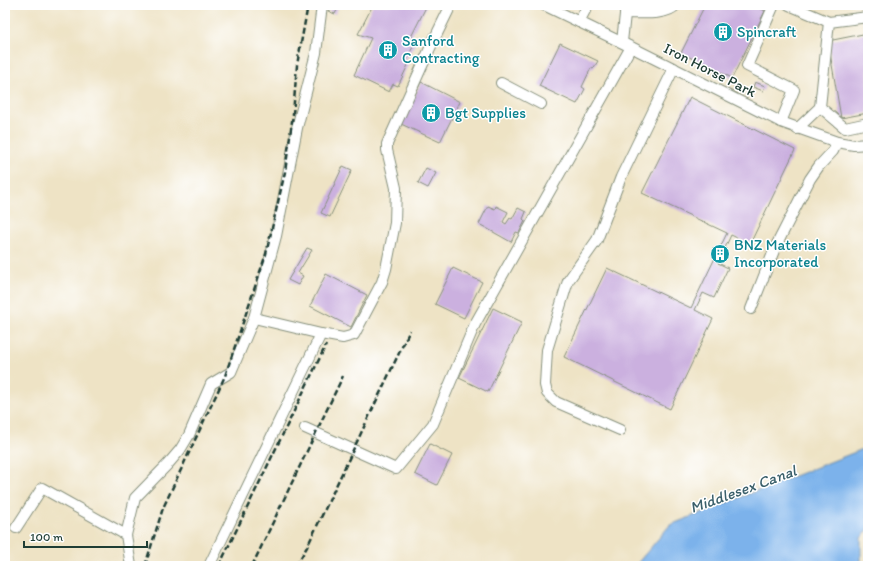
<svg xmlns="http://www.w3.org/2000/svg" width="873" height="571" viewBox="0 0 873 571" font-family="Itim,sans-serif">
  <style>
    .water { fill: #7cb2eb; stroke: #4e7890 }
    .building { fill: #cbb0df }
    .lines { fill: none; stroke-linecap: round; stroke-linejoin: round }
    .minor-casing { stroke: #86907c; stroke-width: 12 }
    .minor { stroke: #fff; stroke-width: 10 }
    .rail { stroke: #1f3d34; stroke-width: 2.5; stroke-dasharray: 6 3; stroke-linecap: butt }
    .labels { text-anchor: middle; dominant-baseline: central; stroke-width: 3; stroke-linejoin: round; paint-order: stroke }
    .culture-label { font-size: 15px; fill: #0d838f; stroke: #fff; text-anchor: start }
    .street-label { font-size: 15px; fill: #1f3d34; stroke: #fff }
    .water-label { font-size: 16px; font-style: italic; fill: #3b606b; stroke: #fff }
  </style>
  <rect width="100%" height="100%" fill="#fff"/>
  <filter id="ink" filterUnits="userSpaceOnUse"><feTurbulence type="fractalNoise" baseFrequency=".025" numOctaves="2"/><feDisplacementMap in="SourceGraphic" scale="8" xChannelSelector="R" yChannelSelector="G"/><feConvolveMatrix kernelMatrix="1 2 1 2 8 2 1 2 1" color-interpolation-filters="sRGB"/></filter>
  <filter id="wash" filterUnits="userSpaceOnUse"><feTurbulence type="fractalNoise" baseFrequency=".012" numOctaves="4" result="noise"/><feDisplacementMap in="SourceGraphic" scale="16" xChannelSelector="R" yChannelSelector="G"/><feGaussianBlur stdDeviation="0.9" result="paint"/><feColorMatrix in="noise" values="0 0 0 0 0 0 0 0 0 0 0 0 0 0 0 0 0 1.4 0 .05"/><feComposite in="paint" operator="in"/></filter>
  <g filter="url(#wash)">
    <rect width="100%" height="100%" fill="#eee3c5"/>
    <path class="water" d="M868,447V530L861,538V563L864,566H635L670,525Z"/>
    <g id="blocks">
      <g class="building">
        <path d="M373,5H427L411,37L417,40L405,61L409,63L398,86L393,84L389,92L354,75L371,38L358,34Z"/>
        <path d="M705,5H754L765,11L732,78L681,53Z"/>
        <path d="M331,6L338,8L335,14L328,11Z"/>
        <path d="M868,33V113L841,118L828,41Z"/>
        <path d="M560,43L598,61L593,69L591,68L582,87L585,89L577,104L539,86Z"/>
        <path d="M421,82L460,102L440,142L401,124Z"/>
        <path d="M755,82L765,86L763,91L753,87Z"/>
        <path d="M690,97L795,150L750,244L731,235L718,263L728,268L714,298L703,293L695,310L713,319L670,409L564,357L607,268L691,308L727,233L642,193Z"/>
        <path d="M343,166L352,170L330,217L321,213Z"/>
        <path d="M426,168L436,173L428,188L418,183Z"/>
        <path d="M488,206L495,209L496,206L508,212L503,222L506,224L510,218L512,219L518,208L526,212L523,219L525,221L519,233L516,232L511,242L479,224Z"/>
        <path d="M307,248L312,250L298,273L303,276L298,285L288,280Z"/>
        <path d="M453,268L482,282L464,318L435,304Z"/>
        <path d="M326,274L367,295L351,327L310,306Z"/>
        <path d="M493,308L522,322L488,392L459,378Z"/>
        <path d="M430,444L452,455L437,485L415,474Z"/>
      </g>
    </g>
  </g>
  <g filter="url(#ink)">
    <use href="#blocks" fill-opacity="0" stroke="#86907c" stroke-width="1"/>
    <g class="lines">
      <g class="minor-casing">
        <g id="minor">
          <path d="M544,5L631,47L781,122L837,142L854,145L868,144"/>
          <path d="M774,5L747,66L794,90L781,122"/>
          <path d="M789,5L829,22"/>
          <path d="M625,13C639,13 667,16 676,5"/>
          <path d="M868,17L829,22L820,107L845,128L868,123"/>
          <path d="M579,22L588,5"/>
          <path d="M622,42L626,5"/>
          <path d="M501,83L541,104"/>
          <path d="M797,129L820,107"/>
          <path d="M751,309L775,248L810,179L819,166L833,151L837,142"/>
          <path d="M254,318L321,334"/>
          <path d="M305,428L396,469L433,424L475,324L631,47"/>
          <path d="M620,430L556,402L547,393L545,385L547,350L568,281L597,240L621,177L674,68"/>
          <path d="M16,528L42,488L126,535L131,566"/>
          <path d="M126,535L135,498L168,464L180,450L189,435L211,384L231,372L254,318L276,236L297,128L316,53L322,5"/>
          <path d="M209,566L321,334L343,338L354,335L382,282L386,269L395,223L396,188L387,150V144L431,46L451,5"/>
        </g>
      </g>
      <use href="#minor" class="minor"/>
      <g class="rail">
        <path d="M145,566L163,508L225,376L266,254L285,172L293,114L297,65L308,5"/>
        <path d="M219,566L326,345"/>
        <path d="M252,566L343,376"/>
        <path d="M296,566L307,547L410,330"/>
      </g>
    </g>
  </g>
  <defs>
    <g id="building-disc" transform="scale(1)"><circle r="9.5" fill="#0f9aa8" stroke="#fff"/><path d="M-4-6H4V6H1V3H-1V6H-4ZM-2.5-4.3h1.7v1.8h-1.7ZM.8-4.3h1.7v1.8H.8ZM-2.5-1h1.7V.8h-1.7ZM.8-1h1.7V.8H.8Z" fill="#fff"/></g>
  </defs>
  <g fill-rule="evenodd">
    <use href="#building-disc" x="723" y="32"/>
    <use href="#building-disc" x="388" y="50"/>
    <use href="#building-disc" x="431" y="113"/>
    <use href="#building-disc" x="720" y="254"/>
  </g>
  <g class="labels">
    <g class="culture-label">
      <text x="737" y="32">Spincraft</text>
      <text x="402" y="41">Sanford<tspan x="402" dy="17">Contracting</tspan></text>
      <text x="445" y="113">Bgt Supplies</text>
      <text x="734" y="245">BNZ Materials<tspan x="734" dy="17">Incorporated</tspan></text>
    </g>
    <g class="street-label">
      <text transform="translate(710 70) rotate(27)">Iron Horse Park</text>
    </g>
    <g class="water-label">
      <text transform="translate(743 489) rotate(-20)">Middlesex Canal</text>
    </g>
  </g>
  <rect width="873" height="571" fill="none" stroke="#fff" stroke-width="20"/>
  <path d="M24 541v6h123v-6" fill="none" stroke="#1f3d34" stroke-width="2"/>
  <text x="30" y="541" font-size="12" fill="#1f3d34" stroke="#ffffff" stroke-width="3" paint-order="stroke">100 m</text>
</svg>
